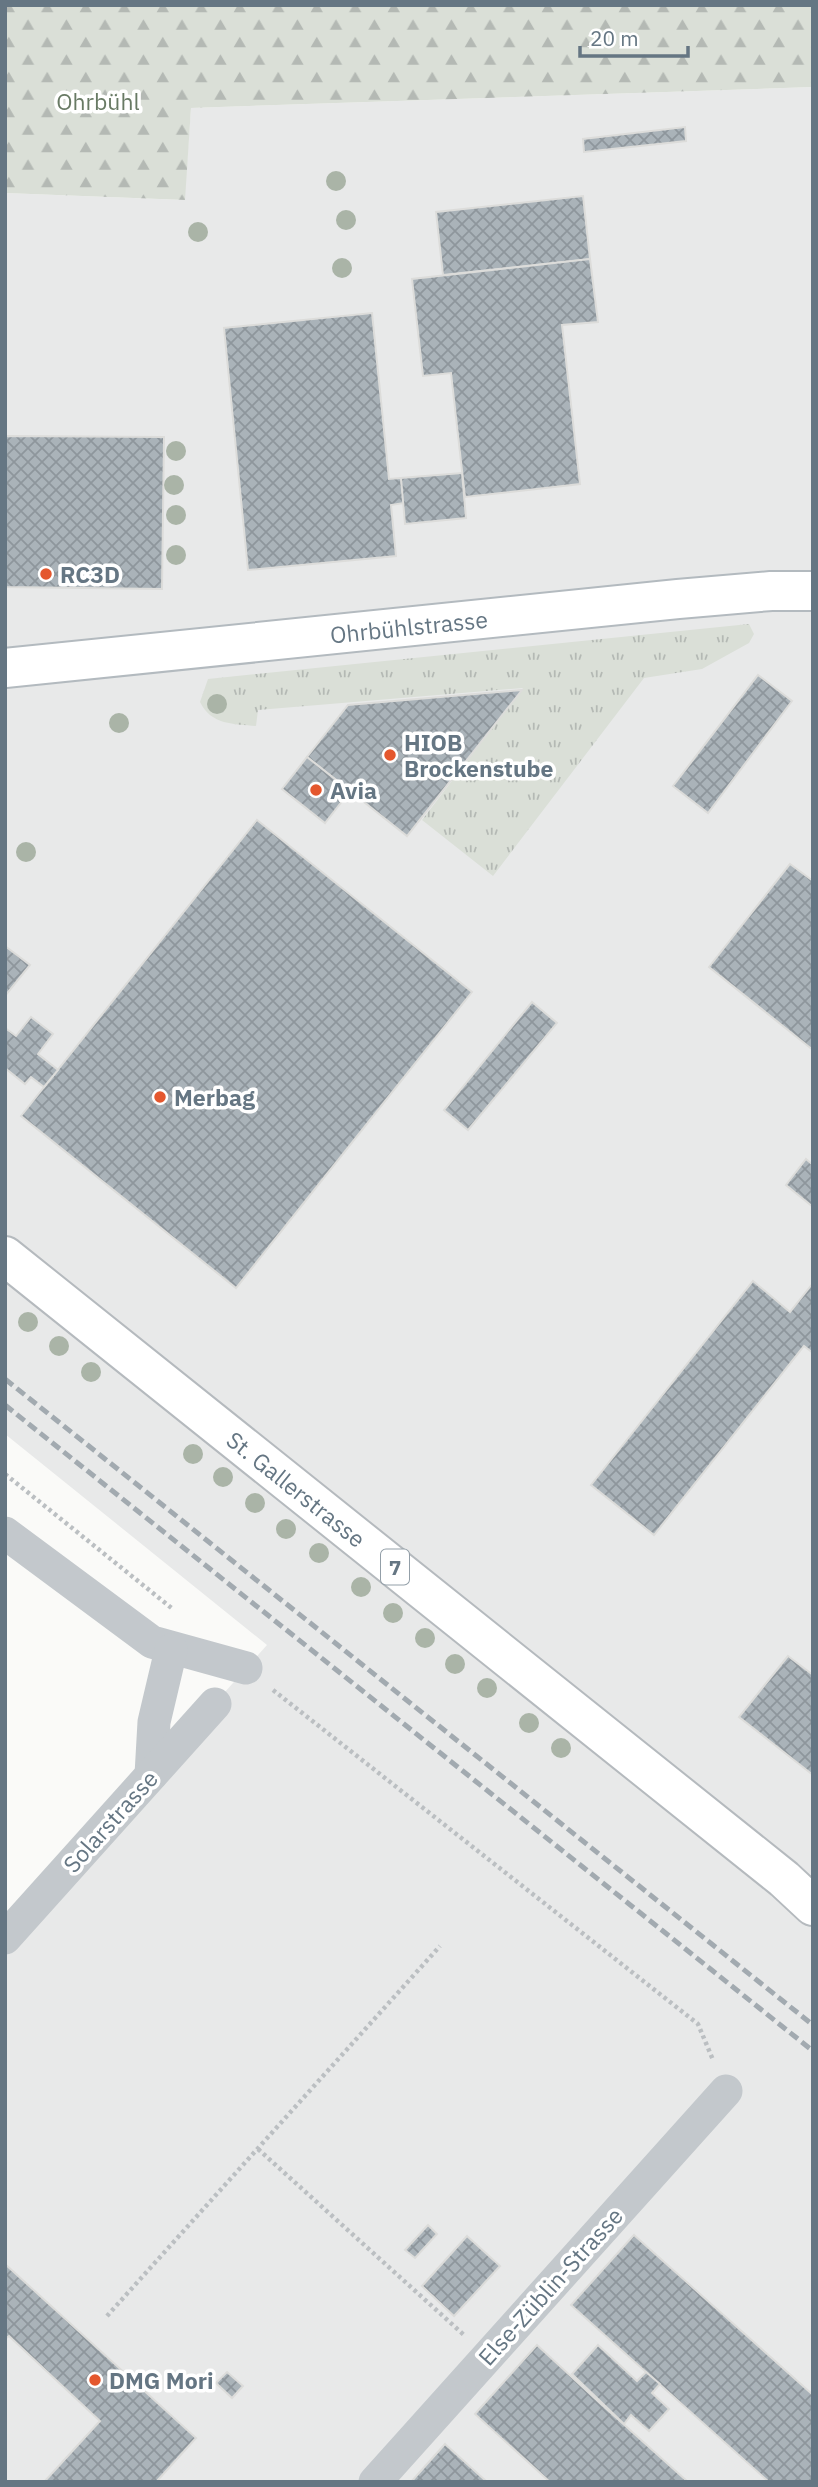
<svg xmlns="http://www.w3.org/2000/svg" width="818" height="2487" viewBox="0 0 818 2487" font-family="'IBM Plex Sans',sans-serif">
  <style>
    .built { fill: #e8e9e9 }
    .grass { fill: url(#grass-tufts) }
    .forest { fill: url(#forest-firs) }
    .building { fill: url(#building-cross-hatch); stroke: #dcdcda; stroke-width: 2 }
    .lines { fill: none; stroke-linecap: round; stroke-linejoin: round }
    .secondary-casing { stroke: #b3babf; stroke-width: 42 }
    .primary-casing { stroke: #b5babe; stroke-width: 42 }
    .path { stroke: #bbbfc2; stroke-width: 4.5; stroke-dasharray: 3.5 3.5; stroke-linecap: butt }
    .street { stroke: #c3c8cc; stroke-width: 33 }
    .secondary { stroke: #fff; stroke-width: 38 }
    .primary { stroke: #fff; stroke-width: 38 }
    .rail { stroke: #a2aab0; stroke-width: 5; stroke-dasharray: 10 5; stroke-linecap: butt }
    .tree { fill: #aab4a7 }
    .poi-dot { fill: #e4572e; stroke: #fff; stroke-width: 2.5 }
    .labels { text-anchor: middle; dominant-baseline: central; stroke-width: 7; stroke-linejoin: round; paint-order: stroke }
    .shield { fill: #fff; stroke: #939fa8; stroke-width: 2 }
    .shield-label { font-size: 21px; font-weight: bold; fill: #657683 }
    .park-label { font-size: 23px; fill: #687a64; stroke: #fff }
    .poi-label { font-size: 23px; font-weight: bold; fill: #657683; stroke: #fff; text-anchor: start }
    .street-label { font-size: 23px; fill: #657683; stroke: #fff }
  </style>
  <defs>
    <pattern id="grass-tufts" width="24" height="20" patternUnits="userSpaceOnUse" patternTransform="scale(1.75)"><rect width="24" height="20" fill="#dadfd7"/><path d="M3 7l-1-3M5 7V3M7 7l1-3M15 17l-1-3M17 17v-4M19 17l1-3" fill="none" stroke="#b4b9b4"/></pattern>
    <pattern id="forest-firs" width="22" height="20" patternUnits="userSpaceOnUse" patternTransform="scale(1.75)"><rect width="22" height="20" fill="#dadfd7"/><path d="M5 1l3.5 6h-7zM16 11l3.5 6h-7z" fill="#b4b9b4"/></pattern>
    <pattern id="building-cross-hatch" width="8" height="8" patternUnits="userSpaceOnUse" patternTransform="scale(1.75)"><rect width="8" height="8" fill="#aab3b9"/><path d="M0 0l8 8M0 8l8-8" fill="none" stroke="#8e969c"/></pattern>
  </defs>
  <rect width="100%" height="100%" fill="#fafaf8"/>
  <path class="built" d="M813,87V2482H5V1938L267,1645L5,1434V193L184,200L191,108Z"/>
  <path class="grass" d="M749,624L754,634L749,643L702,669L644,678L493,876L422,820L523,688L258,710L256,726C234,724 211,725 200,702L208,679Z"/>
  <path class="forest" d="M5,5H813V87L191,108L185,200L5,193Z"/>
  <g class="building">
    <path d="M685,127L686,141L584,152L583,139Z"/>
    <path d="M583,196L590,259L443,275L436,212Z"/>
    <path d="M590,259L598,322L562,325L580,484L465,497L451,373L423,376L412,279Z"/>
    <path d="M372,313L389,479L401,478L404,503L391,505L396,556L248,570L224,328Z"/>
    <path d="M5,436L164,437L162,589L5,587Z"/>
    <path d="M462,473L466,518L405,524L401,478Z"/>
    <path d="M758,675L792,701L708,813L673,786Z"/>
    <path d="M522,690L407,836L307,757L348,705Z"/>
    <path d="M307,757L350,791L325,823L282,789Z"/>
    <path d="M257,820L472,992L236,1288L21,1116Z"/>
    <path d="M790,864L813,881V1050L709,967Z"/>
    <path d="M5,946L30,965L5,996Z"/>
    <path d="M532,1002L557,1023L468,1130L444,1110Z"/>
    <path d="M31,1017L53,1034L38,1054L58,1070L44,1087L31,1077L25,1084L5,1068V1028L16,1036Z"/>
    <path d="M806,1159L813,1165V1207L786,1185Z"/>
    <path d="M753,1281L790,1312L813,1283V1353L804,1346L654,1535L591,1485Z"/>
    <path d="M788,1656L813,1675V1775L739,1717Z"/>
    <path d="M428,2225L437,2234L415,2258L405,2250Z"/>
    <path d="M634,2235L813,2395V2482H769L571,2305Z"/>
    <path d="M467,2236L500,2266L454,2316L422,2286Z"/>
    <path d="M5,2264L196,2438L156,2482H44L100,2421L9,2336L5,2339Z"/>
    <path d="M537,2345L601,2404L688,2482H550L475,2414Z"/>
    <path d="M598,2345L637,2381L646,2372L660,2384L652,2393L669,2409L649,2431L631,2415L624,2424L572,2374Z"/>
    <path d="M227,2372L243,2386L232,2398L216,2383Z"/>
    <path d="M445,2444L487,2482H411Z"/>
  </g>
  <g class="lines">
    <g class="secondary-casing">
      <g id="secondary">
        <path id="s1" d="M5,668L678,599L771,591H813"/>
      </g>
    </g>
    <g class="primary-casing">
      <g id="primary">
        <path id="s2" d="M5,1256L784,1879L813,1906"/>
      </g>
    </g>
    <g class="path">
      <path d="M5,1474L174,1610"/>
      <path d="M273,1690L698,2024L713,2060"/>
      <path d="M258,2149L464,2335"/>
      <path d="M107,2316L440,1946"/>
    </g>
    <g class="street">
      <path d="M5,1533L152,1642L246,1668"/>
      <path d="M151,1775L154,1722L171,1650"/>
      <path d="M5,1938L215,1704"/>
      <path d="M375,2482L726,2091"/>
    </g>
    <use href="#secondary" class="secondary"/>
    <use href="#primary" class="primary"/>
    <g class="rail">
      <path d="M5,1379L813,2025"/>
      <path d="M5,1405L813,2051"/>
    </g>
  </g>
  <g class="tree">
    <circle cx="336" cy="181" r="10"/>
    <circle cx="346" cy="220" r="10"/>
    <circle cx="198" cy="232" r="10"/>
    <circle cx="342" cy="268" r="10"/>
    <circle cx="176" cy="451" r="10"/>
    <circle cx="174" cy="485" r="10"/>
    <circle cx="176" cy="515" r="10"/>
    <circle cx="176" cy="555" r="10"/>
    <circle cx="217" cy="704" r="10"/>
    <circle cx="119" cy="723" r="10"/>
    <circle cx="26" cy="852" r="10"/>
    <circle cx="28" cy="1322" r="10"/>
    <circle cx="59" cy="1346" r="10"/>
    <circle cx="91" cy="1372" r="10"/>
    <circle cx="193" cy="1454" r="10"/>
    <circle cx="223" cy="1477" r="10"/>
    <circle cx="255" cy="1503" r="10"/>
    <circle cx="286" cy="1529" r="10"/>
    <circle cx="319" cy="1553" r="10"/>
    <circle cx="361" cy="1587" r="10"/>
    <circle cx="393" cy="1613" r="10"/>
    <circle cx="425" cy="1638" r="10"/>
    <circle cx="455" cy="1664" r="10"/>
    <circle cx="487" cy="1688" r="10"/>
    <circle cx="529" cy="1723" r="10"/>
    <circle cx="561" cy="1748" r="10"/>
  </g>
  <g class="poi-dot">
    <circle cx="46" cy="574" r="7"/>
    <circle cx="390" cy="755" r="7"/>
    <circle cx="316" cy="790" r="7"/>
    <circle cx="160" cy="1097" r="7"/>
    <circle cx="95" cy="2380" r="7"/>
  </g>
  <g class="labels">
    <rect class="shield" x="381" y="1549.5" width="28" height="35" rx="5"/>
    <g class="shield-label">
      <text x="395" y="1567">7</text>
    </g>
    <g class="park-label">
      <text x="98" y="101">Ohrbühl</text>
    </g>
    <g class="poi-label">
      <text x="60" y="574">RC3D</text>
      <text x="404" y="742">HIOB<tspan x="404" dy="26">Brockenstube</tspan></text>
      <text x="330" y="790">Avia</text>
      <text x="174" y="1097">Merbag</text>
      <text x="109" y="2380">DMG Mori</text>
    </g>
    <g class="street-label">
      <text stroke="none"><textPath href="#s1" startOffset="406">Ohrbühlstrasse</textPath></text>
      <text stroke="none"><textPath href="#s2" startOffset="373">St. Gallerstrasse</textPath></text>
      <text transform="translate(110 1821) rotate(-48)">Solarstrasse</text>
      <text transform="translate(550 2286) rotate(-48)">Else-Züblin-Strasse</text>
    </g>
  </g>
  <rect width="818" height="2487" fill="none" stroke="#657683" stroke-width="14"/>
  <path d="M580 46v10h108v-10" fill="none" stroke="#657683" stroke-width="3.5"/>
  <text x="590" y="46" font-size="21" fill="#657683" stroke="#ffffff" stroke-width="5" paint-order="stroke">20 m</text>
</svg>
